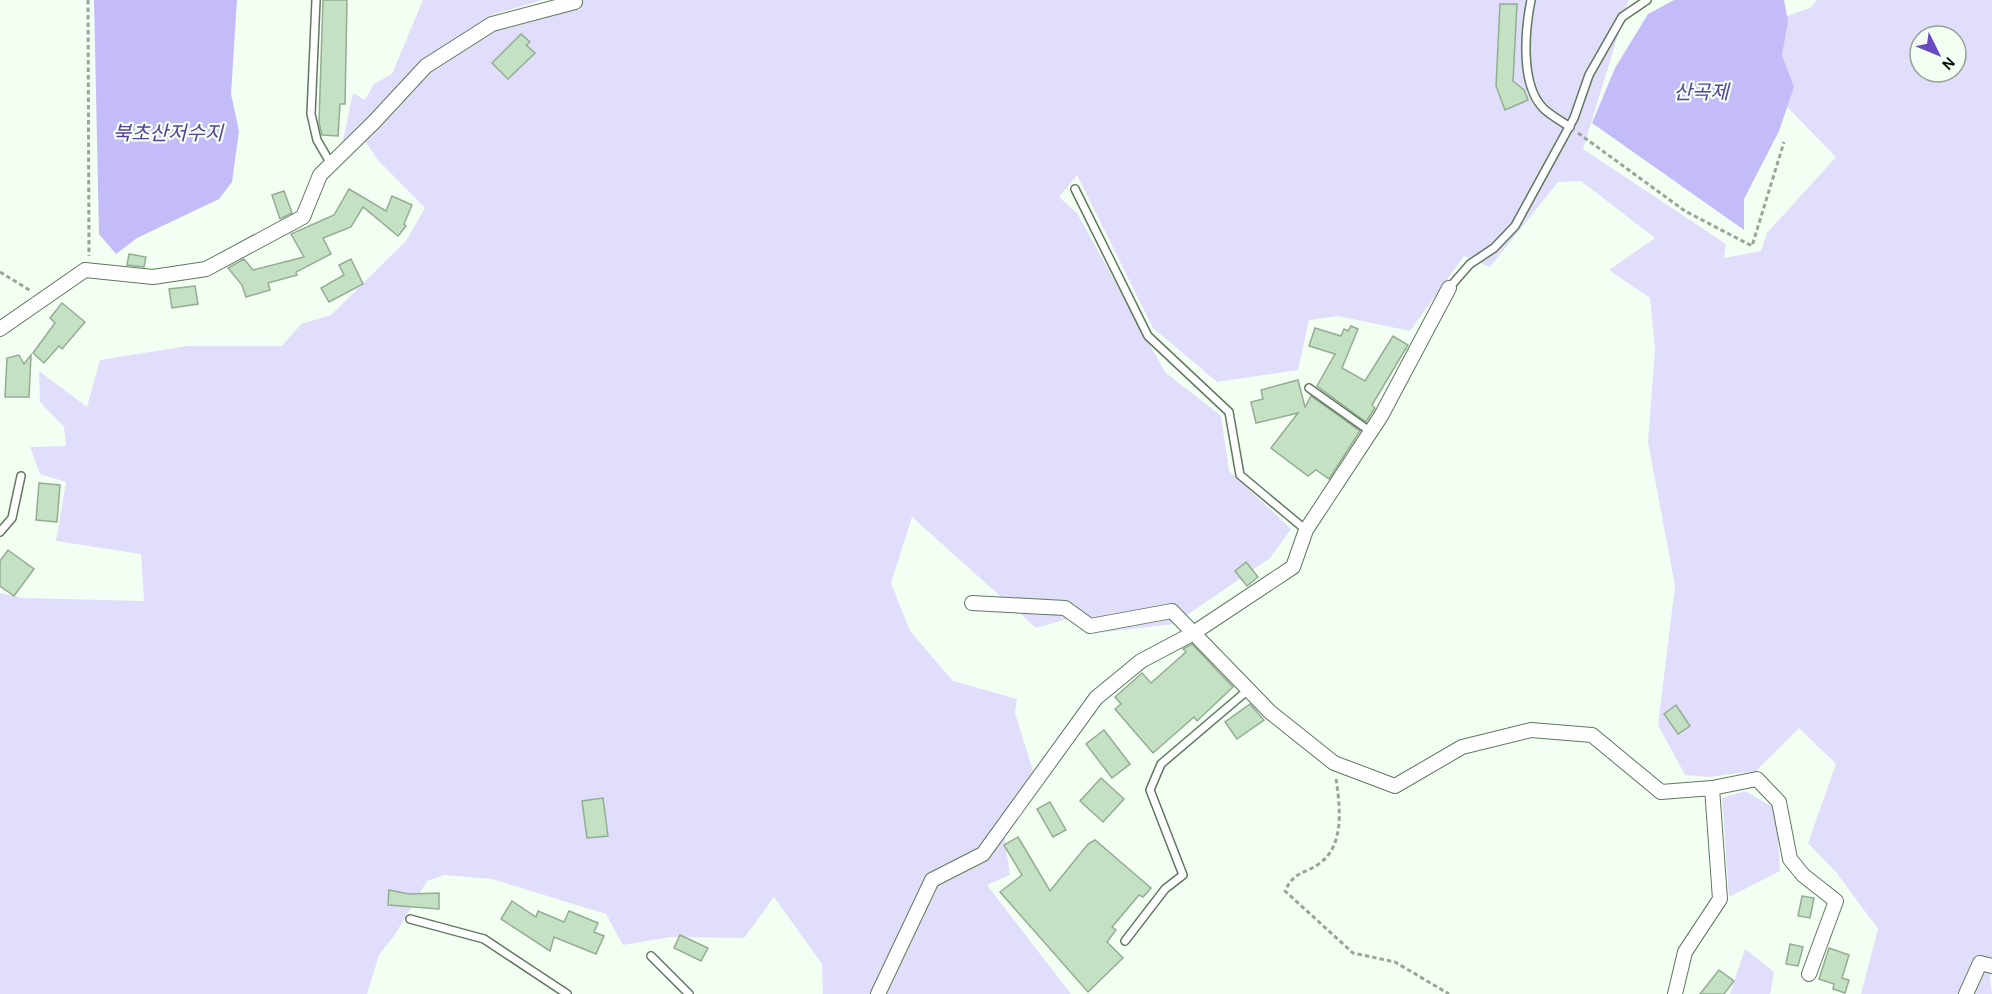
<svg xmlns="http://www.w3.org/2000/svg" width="1992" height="994" viewBox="0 0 1992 994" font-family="'Alegreya Sans','Noto Sans KR',sans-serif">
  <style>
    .green { fill: #e1defb; fill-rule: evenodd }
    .water { fill: #c4bcf9 }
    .building { fill: #c5e1c4; stroke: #93ad92; stroke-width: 1.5 }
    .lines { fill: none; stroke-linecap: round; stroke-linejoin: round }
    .lane-casing { stroke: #5f785e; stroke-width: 10 }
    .street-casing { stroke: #5f785e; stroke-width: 16 }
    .path { stroke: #9aa59a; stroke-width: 3; stroke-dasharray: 4.5 3; stroke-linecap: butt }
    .lane { stroke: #fff; stroke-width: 7 }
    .street { stroke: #fff; stroke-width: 14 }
    .labels { text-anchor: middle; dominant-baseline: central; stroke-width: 4.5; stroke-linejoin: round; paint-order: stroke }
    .water-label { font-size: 20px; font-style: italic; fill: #56429a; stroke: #f3fff3 }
  </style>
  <rect width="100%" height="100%" fill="#f3fff3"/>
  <g class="green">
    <path d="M423,0H543L491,15L416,67L342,145L353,93L365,100L374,84L392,74Z"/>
    <path d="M583,0H1629L1583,149L1726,244L1724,258L1761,251L1767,233L1836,157L1787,107L1794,87L1782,55L1787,16L1810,8L1817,0H1992V972L1990,977L1992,994H1861L1878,929L1836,872L1808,843L1836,764L1799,728L1756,771L1709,777L1685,775L1658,725L1675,586L1648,442L1655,350L1650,298L1609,270L1655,238L1581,181L1558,182L1490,267L1464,256L1410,331L1338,316L1309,320L1298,370L1217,382L1153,328L1077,175L1059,197L1077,213L1165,372L1221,416L1229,471L1291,529L1270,558L1174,624L1089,634L1070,618L1036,628L912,517L891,583L910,631L953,681L1017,699L1015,713L1039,790L1004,835L1010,875L987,885L1071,994H823L822,964L774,897L744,938L671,937L623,945L606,914L492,879L444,875L427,881L394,936L379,955L367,994H0V593L24,598L144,601L141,554L56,541L66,482L40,474L30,447L66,446L64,427L40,402L39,371L87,407L100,360L187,346H282L301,324L331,315L406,241L425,208L377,159L365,141L431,70L492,30L576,8ZM1920,36H1956V72H1920Z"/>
    <path d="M1745,791L1776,809L1780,871L1729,897L1722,798Z"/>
    <path d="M1745,949L1774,972L1770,994H1730Z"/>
  </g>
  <g class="water">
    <path d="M94,0H237L231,94L239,131L232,182L219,199L137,238L116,254L99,234Z"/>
    <path d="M1674,0H1784L1788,21L1782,55L1794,87L1779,131L1744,199V230L1592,123L1615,68L1648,14Z"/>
  </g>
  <g class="building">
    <path d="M323,0H347L345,104H340L338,136L322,135L319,123Z"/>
    <path d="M1500,4H1517L1513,81L1524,90L1528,100L1505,110L1496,86Z"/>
    <path d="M521,34L530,42L526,45L535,53L508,79L492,63Z"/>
    <path d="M349,189L386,211L392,196L412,205L404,224L406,226L398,236L363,207L351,227L323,238L331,254L296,272L297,275L268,283L270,290L246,297L242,285L228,268L244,259L253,270L304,257L291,234L334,215Z"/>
    <path d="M284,191L292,213L280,219L272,195Z"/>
    <path d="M129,254L146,257L144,267L127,265Z"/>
    <path d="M351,259L363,284L329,302L321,288L344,275L339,265Z"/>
    <path d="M195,286L198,304L172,308L169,289Z"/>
    <path d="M62,303L85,322L62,349L59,346L44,363L33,353L55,323L50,318Z"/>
    <path d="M1351,326L1358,329L1342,368L1365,381L1393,336L1408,345L1372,405L1375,408L1366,422L1317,386L1335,354L1309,346L1315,328L1341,336L1344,329L1348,331Z"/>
    <path d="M19,355L24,364L31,355L29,397H5L7,358Z"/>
    <path d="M1298,380L1305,407L1311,396L1360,431L1329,479L1316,470L1308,476L1271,448L1298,413L1256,423L1251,402L1263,399L1261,390Z"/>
    <path d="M39,483L60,485L57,522L36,520Z"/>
    <path d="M8,550L34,569L14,596L0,586V561Z"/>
    <path d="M1246,562L1258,577L1247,586L1235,571Z"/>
    <path d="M1192,644L1233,687L1197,721L1194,717L1153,753L1115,709L1121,704L1115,697L1142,673L1151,683L1186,652L1183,649Z"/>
    <path d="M1250,704L1264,720L1237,739L1225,722Z"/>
    <path d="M1676,705L1690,726L1678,734L1664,714Z"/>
    <path d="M1104,730L1130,764L1112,778L1086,744Z"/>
    <path d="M1101,778L1124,799L1103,822L1080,801Z"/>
    <path d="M603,798L608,836L587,838L582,801Z"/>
    <path d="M1050,802L1066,830L1053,837L1037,809Z"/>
    <path d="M1018,837L1050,891L1088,844L1095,840L1151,888L1143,897L1139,895L1112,927L1116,930L1107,942L1123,958L1088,992L1000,892L1022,875L1004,845Z"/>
    <path d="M389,890L409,894L439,893V909L388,905Z"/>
    <path d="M1802,896L1814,898L1810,918L1798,916Z"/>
    <path d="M512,901L536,917L538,911L564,922L569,911L598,923L594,932L604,936L596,954L554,937L550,951L501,919Z"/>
    <path d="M680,935L708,948L701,961L674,948Z"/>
    <path d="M1790,944L1803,947L1798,966L1786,964Z"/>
    <path d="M1829,948L1849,955L1842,978L1849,980L1845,993L1833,989L1834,984L1819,979Z"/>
    <path d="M1719,970L1734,981L1724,994H1700Z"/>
  </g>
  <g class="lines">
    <g class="lane-casing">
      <g id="lane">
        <path d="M316,0L311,114L317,140L331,164"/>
        <path d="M1531,0C1525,30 1520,84 1543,108C1550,115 1561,121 1570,127"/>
        <path d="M1075,189L1148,336L1229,412L1240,475L1306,530"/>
        <path d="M1449,288L1470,264L1494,248L1515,226L1574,118L1589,75L1622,17L1647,0"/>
        <path d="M1309,388L1371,432"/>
        <path d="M0,532L12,518L21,476"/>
        <path d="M410,919L484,939L567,994"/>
        <path d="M1125,941L1165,889L1183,875L1150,790L1161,764L1248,690"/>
        <path d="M651,956L689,994"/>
      </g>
    </g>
    <g class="street-casing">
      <g id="street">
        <path d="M0,329L85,270L153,277L206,269L303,217L320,175L374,122L426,66L492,24L575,2"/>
        <path d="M972,603L1065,608L1090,626L1172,611L1270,712L1334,763L1395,786L1462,747L1531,730L1592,735L1661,792L1712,788L1720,899L1685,952L1675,994"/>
        <path d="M1712,788L1757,779L1779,802L1790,859L1803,875L1836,901L1809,974"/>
        <path d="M878,994L932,880L983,854L1096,698L1141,661L1192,634L1293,567L1306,530L1381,416L1449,288"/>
        <path d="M1966,994L1980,963L1992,966"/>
      </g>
    </g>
    <g class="path">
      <path d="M88,0L89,256"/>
      <path d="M1578,133L1685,211L1752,246L1784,142"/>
      <path d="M0,272L31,291"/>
      <path d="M1336,779C1340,805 1345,845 1320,863C1304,875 1295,870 1285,891L1353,953L1395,962L1449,994"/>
    </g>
    <use href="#lane" class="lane"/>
    <use href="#street" class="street"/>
  </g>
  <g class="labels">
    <g class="water-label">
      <text x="1701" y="93">산곡제</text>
      <text x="168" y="134">북초산저수지</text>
    </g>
  </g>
  <g transform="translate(1938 54) rotate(133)"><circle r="28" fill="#f3fff3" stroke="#96a195" stroke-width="1.5"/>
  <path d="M0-4.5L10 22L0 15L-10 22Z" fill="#694ac3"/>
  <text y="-9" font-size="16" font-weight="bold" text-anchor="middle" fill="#0a1309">N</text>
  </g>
</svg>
